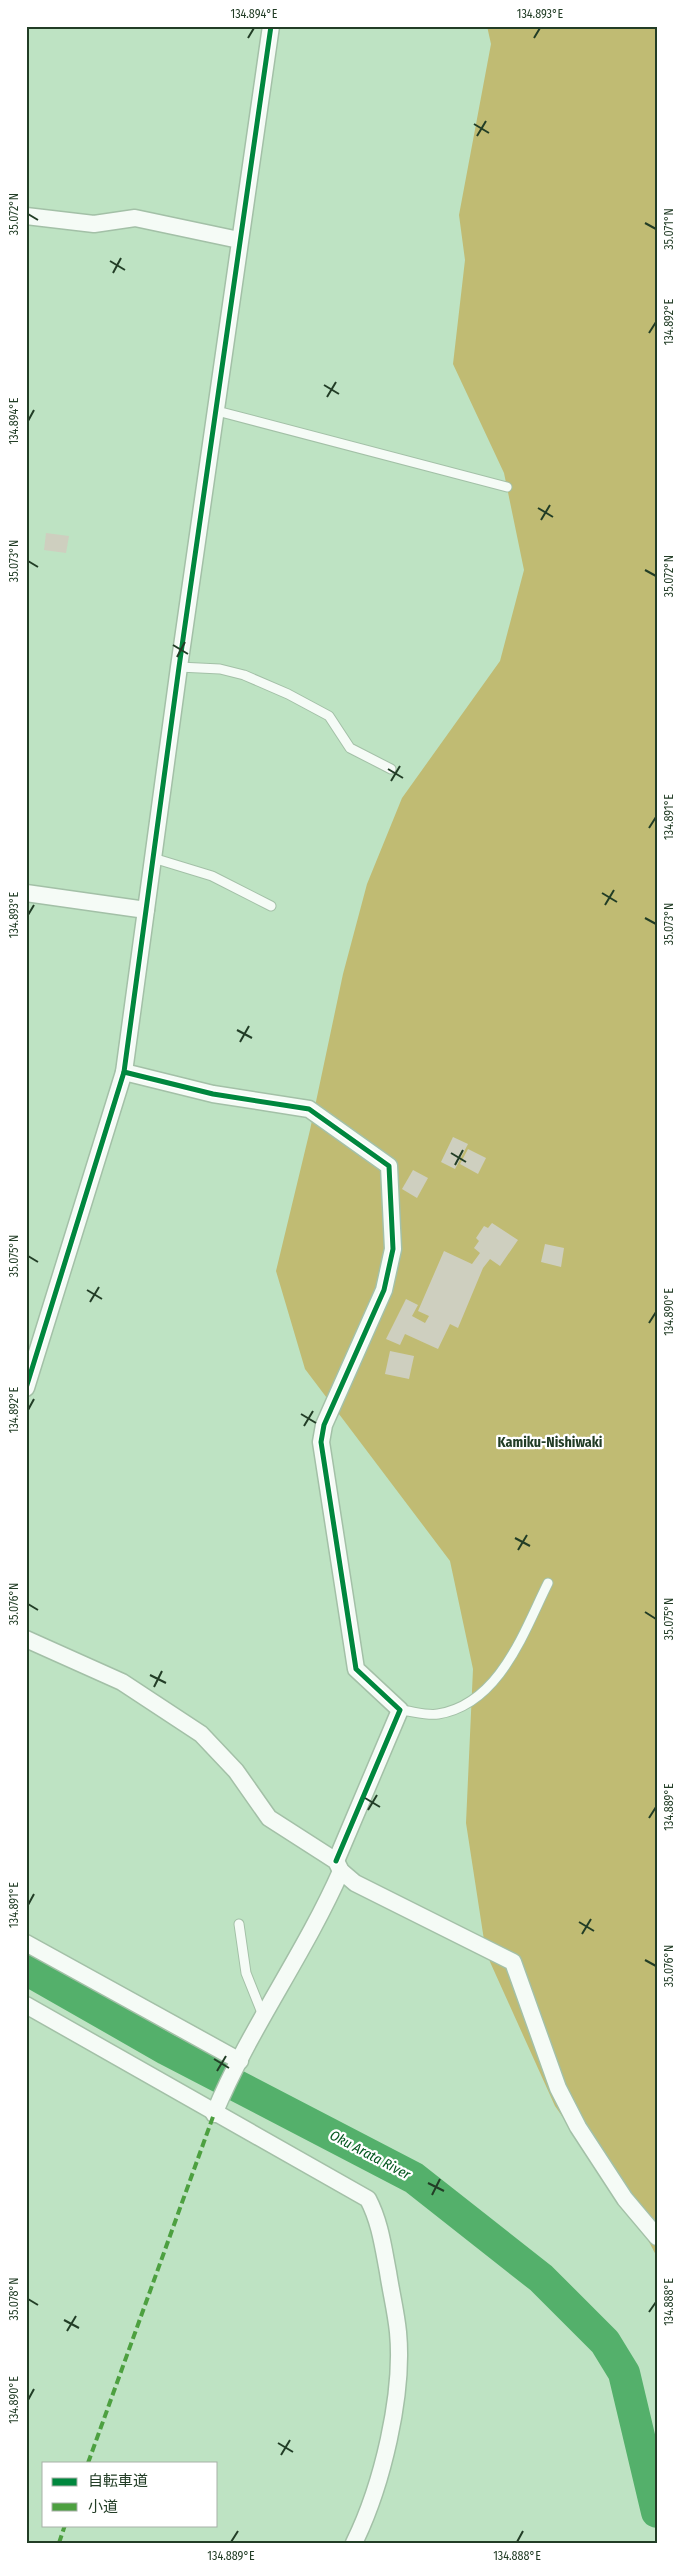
<svg xmlns="http://www.w3.org/2000/svg" width="683" height="2569" viewBox="0 0 683 2569" font-family="'Fira Sans Condensed','Noto Sans JP',sans-serif">
  <style>
    .forest { fill: #c0bb73 }
    .lines { fill: none; stroke-linecap: round; stroke-linejoin: round }
    .river { stroke: #54b06b; stroke-width: 32 }
    .building { fill: #cecfbf }
    .lane-casing { stroke: #a3c0a7; stroke-width: 11 }
    .street-casing { stroke: #a3c0a7; stroke-width: 19 }
    .lane { stroke: #f5fbf6; stroke-width: 9 }
    .street { stroke: #f5fbf6; stroke-width: 16 }
    .quiet { stroke: #4da040; stroke-width: 4; stroke-dasharray: 8 4; stroke-linecap: butt }
    .cycleway-casing { stroke: #fff; stroke-width: 8 }
    .cycleway { stroke: #00873e; stroke-width: 5 }
    .ticks { fill: none; stroke: #223d26; stroke-width: 2 }
    .labels { text-anchor: middle; dominant-baseline: central; stroke-width: 4.5; stroke-linejoin: round; paint-order: stroke }
    .neighbourhood-label { font-size: 14px; font-weight: bold; fill: #223d26; stroke: #fff }
    .water-label { font-size: 14px; font-style: italic; fill: #065820; stroke: #fff }
    .neatline { fill: none; stroke: #223d26; stroke-width: 2 }
    .ticks-label { font-size: 12px; text-anchor: middle; fill: #223d26 }
  </style>
  <rect width="100%" height="100%" fill="#bee3c3"/>
  <path class="forest" d="M487,26H657V2257L648,2240L555,2106L486,1953L466,1823L473,1669L450,1561L305,1369L276,1271L310,1130L343,974L367,884L402,798L500,661L524,570L504,473L453,364L465,260L459,215L491,44Z"/>
  <g class="lines">
    <path class="river" d="M26,1969L166,2049L414,2178L541,2278L605,2342L624,2373L657,2512"/>
  </g>
  <g class="building">
    <path d="M46,533L69,536L66,553L44,550Z"/>
    <path d="M453,1137L468,1144L455,1169L441,1162Z"/>
    <path d="M468,1149L486,1158L478,1174L460,1164Z"/>
    <path d="M413,1170L428,1178L417,1198L402,1189Z"/>
    <path d="M492,1223L518,1240L500,1266L490,1259L483,1268L458,1328L450,1324L438,1349L405,1334L400,1345L386,1339L406,1299L418,1305L412,1316L425,1323L429,1316L418,1311L444,1251L472,1264L480,1253L474,1248L479,1241L476,1238L484,1226L488,1228Z"/>
    <path d="M545,1244L564,1248L561,1267L541,1262Z"/>
    <path d="M390,1351L414,1356L409,1379L385,1374Z"/>
  </g>
  <g class="lines">
    <g class="lane-casing">
      <g id="lane">
        <path d="M217,411L507,487"/>
        <path d="M179,667L220,669L244,675L288,694L329,716L350,748L391,769"/>
        <path d="M153,858L212,876L271,906"/>
        <path d="M400,1710C412,1711 427,1716 438,1714C500,1704 524,1631 548,1583"/>
        <path d="M239,1924L246,1973L264,2018"/>
      </g>
    </g>
    <g class="street-casing">
      <g id="street">
        <path d="M26,216L94,224L135,218L239,240"/>
        <path d="M26,893L146,910"/>
        <path d="M124,1072L213,1094L309,1109L389,1166L393,1249L384,1290L324,1425L321,1442L356,1669L400,1710L336,1861"/>
        <path d="M26,1388L124,1072L179,667L271,26"/>
        <path d="M26,1639L122,1682L201,1734L236,1771L269,1818L336,1861L341,1871L355,1883L513,1962L558,2088L578,2127L625,2199L657,2237"/>
        <path d="M26,1943L240,2061"/>
        <path d="M26,2005L368,2199C380,2222 383,2246 388,2272C391,2292 396,2312 398,2332C404,2395 382,2486 354,2543"/>
        <path d="M214,2114C249,2029 304,1955 341,1871"/>
      </g>
    </g>
    <use href="#lane" class="lane"/>
    <use href="#street" class="street"/>
    <g class="quiet">
      <path d="M88,2463L214,2114"/>
      <path d="M59,2543L65,2525"/>
    </g>
    <g class="cycleway-casing">
      <g id="cycleway">
        <path d="M124,1072L213,1094L309,1109L389,1166L393,1249L384,1290L324,1425L321,1442L356,1669L400,1710L336,1861"/>
        <path d="M26,1388L124,1072L179,667L271,26"/>
      </g>
    </g>
    <use href="#cycleway" class="cycleway"/>
  </g>
  <path class="ticks" d="M248,38L254,28M534,38L540,28M474,124L489,133M477,136L486,121M28,214L38,220M645,223L656,229M110,261L125,270M113,273L121,258M649,333L656,322M324,385L339,394M327,397L336,382M28,421L34,410M538,508L553,517M541,520L550,505M28,561L38,567M645,570L656,576M173,645L188,654M177,657L185,642M388,769L403,778M391,781L400,766M649,828L656,817M602,893L617,902M605,905L614,890M28,915L34,905M645,918L656,924M237,1030L252,1038M240,1042L249,1026M451,1153L466,1162M455,1165L463,1150M28,1256L38,1262M87,1290L102,1299M90,1302L99,1287M649,1323L656,1312M28,1410L34,1399M301,1414L316,1423M304,1426L313,1411M515,1538L530,1546M518,1550L527,1535M28,1604L38,1610M645,1612L656,1619M150,1675L166,1683M154,1687L162,1671M365,1798L380,1807M368,1810L377,1795M649,1818L656,1807M28,1905L34,1894M579,1922L594,1931M582,1934L591,1919M645,1960L656,1966M214,2059L229,2068M217,2071L226,2056M428,2183L444,2191M432,2195L440,2179M28,2299L38,2305M649,2312L656,2302M64,2320L79,2328M67,2331L76,2316M28,2400L34,2389M278,2443L293,2452M281,2455L290,2440M231,2542L238,2531M517,2542L523,2531"/>
  <g class="labels">
    <g class="neighbourhood-label">
      <text x="550" y="1442">Kamiku-Nishiwaki</text>
    </g>
    <g class="water-label">
      <text transform="translate(370 2155) rotate(28)">Oku Arata River</text>
    </g>
  </g>
  <rect width="683" height="2569" fill="none" stroke="#ffffff" stroke-width="55"/>
  <rect x="42" y="2462" width="175" height="65" fill="#ffffff" stroke="#a7b1a8"/>
  <rect x="52" y="2478" width="25" height="8" fill="#00873e" stroke="#a7b1a8"/>
  <text x="88" y="2486" font-size="15" fill="#223d26">自転車道</text>
  <rect x="52" y="2503" width="25" height="8" fill="#4da040" stroke="#a7b1a8"/>
  <text x="88" y="2512" font-size="15" fill="#223d26">小道</text>
  <rect x="28" y="28" width="628" height="2514" class="neatline"/>
  <g class="ticks-label">
    <text x="254" y="18">134.894°E</text>
    <text x="540" y="18">134.893°E</text>
    <text transform="translate(14 214) rotate(-90)" y="4">35.072°N</text>
    <text transform="translate(669 229) rotate(-90)" y="4">35.071°N</text>
    <text transform="translate(669 322) rotate(-90)" y="4">134.892°E</text>
    <text transform="translate(14 421) rotate(-90)" y="4">134.894°E</text>
    <text transform="translate(14 561) rotate(-90)" y="4">35.073°N</text>
    <text transform="translate(669 576) rotate(-90)" y="4">35.072°N</text>
    <text transform="translate(669 817) rotate(-90)" y="4">134.891°E</text>
    <text transform="translate(14 915) rotate(-90)" y="4">134.893°E</text>
    <text transform="translate(669 924) rotate(-90)" y="4">35.073°N</text>
    <text transform="translate(14 1256) rotate(-90)" y="4">35.075°N</text>
    <text transform="translate(669 1312) rotate(-90)" y="4">134.890°E</text>
    <text transform="translate(14 1410) rotate(-90)" y="4">134.892°E</text>
    <text transform="translate(14 1604) rotate(-90)" y="4">35.076°N</text>
    <text transform="translate(669 1619) rotate(-90)" y="4">35.075°N</text>
    <text transform="translate(669 1807) rotate(-90)" y="4">134.889°E</text>
    <text transform="translate(14 1905) rotate(-90)" y="4">134.891°E</text>
    <text transform="translate(669 1966) rotate(-90)" y="4">35.076°N</text>
    <text transform="translate(14 2299) rotate(-90)" y="4">35.078°N</text>
    <text transform="translate(669 2302) rotate(-90)" y="4">134.888°E</text>
    <text transform="translate(14 2400) rotate(-90)" y="4">134.890°E</text>
    <text x="231" y="2560">134.889°E</text>
    <text x="517" y="2560">134.888°E</text>
  </g>
</svg>
